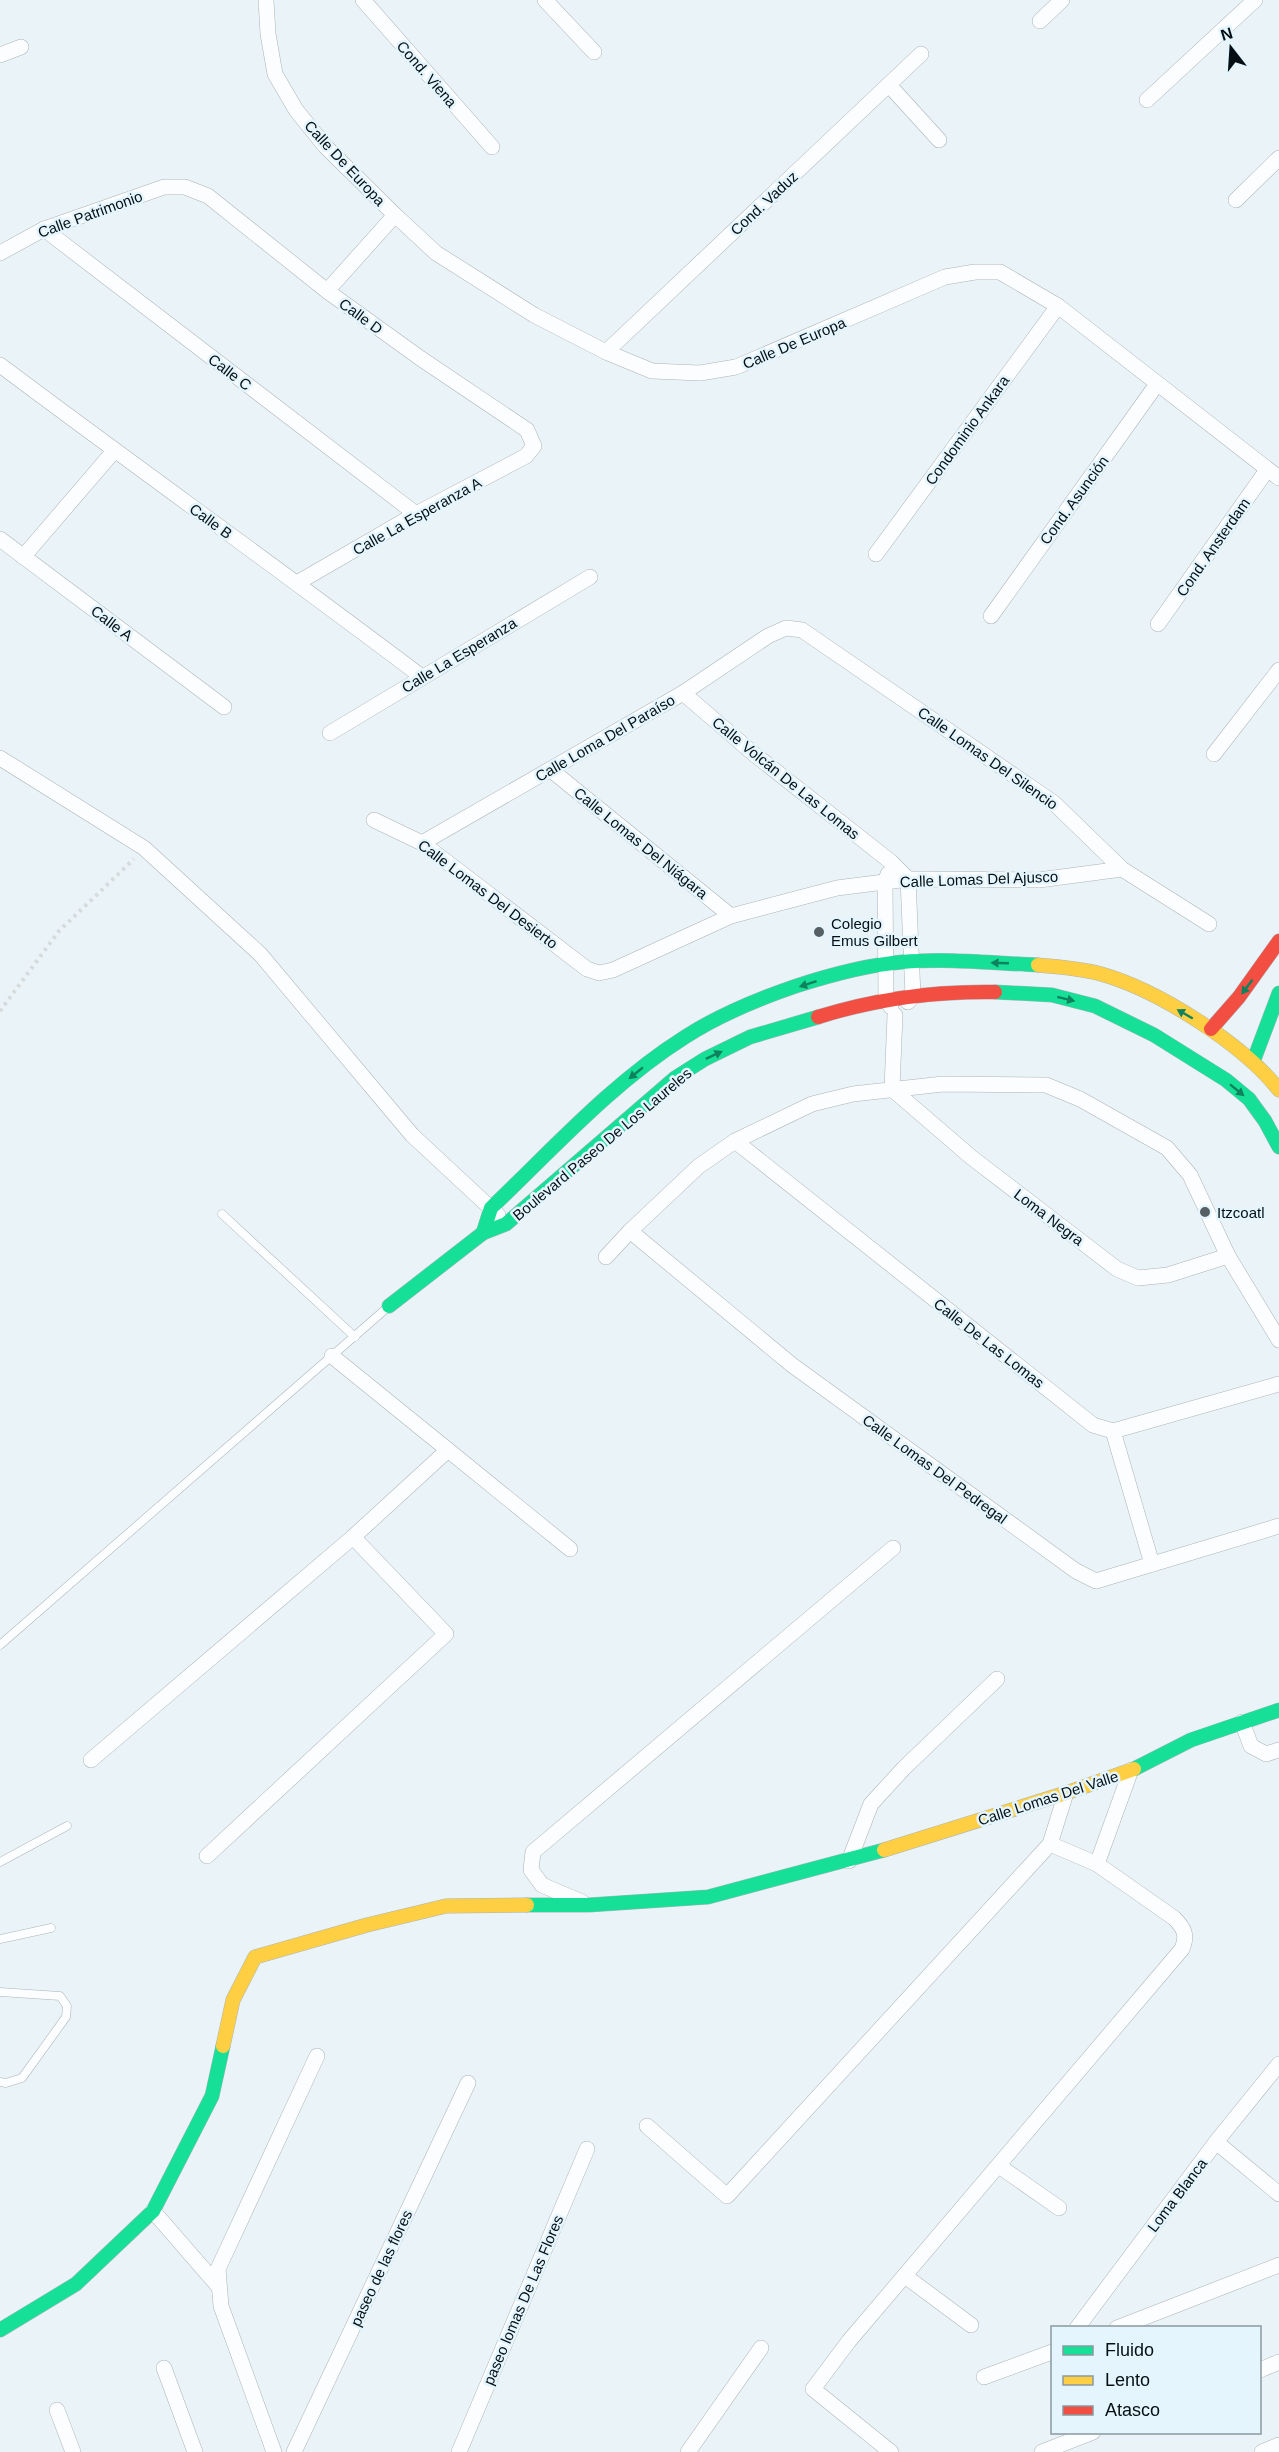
<svg xmlns="http://www.w3.org/2000/svg" width="1279" height="2452" viewBox="0 0 1279 2452" font-family="Helvetica,sans-serif">
  <style>
    .lines { fill: none; stroke-linecap: round; stroke-linejoin: round }
    .lane-casing { stroke: #abb4b9; stroke-width: 9 }
    .street-casing { stroke: #abb4b9; stroke-width: 16 }
    .fast-casing { stroke: #abb4b9; stroke-width: 15 }
    .slow-casing { stroke: #abb4b9; stroke-width: 15 }
    .jam-casing { stroke: #abb4b9; stroke-width: 15 }
    .path { stroke: #d6dada; stroke-width: 4; stroke-dasharray: 3 4.5; stroke-linecap: butt }
    .lane { stroke: #fcfdfe; stroke-width: 8 }
    .street { stroke: #fcfdfe; stroke-width: 15 }
    .fast { stroke: #16e098; stroke-width: 14 }
    .slow { stroke: #ffcf43; stroke-width: 14 }
    .jam { stroke: #f24e42; stroke-width: 14 }
    .oneway { fill: #0f825d }
    .poi-dot { fill: #565f63; stroke: #e4f5fd; stroke-width: 2 }
    .labels { text-anchor: middle; dominant-baseline: central; stroke-width: 5; stroke-linejoin: round; paint-order: stroke }
    .street-label { font-size: 15px; fill: #061014; stroke: #e4f5fd }
    .poi-label { font-size: 15px; fill: #061014; stroke: #e4f5fd; text-anchor: start }
  </style>
  <rect width="100%" height="100%" fill="#eaf3f7"/>
  <g class="lines">
    <g class="lane-casing">
      <g id="lane">
        <path d="M222,1214L355,1337"/>
        <path d="M0,1645L388,1307"/>
        <path d="M0,1862L67,1826"/>
        <path d="M0,1939L51,1928"/>
        <path d="M0,1992L60,1996L67,2006L66,2017L22,2078L6,2083L0,2082"/>
      </g>
    </g>
    <g class="street-casing">
      <g id="street">
        <path d="M266,0L268,34L275,74L296,110L325,146L395,215L436,253L534,315L606,352L652,371L700,373L736,367L945,277L975,272H1000L1058,306L1279,478"/>
        <path d="M363,0L492,147"/>
        <path d="M545,0L594,52"/>
        <path d="M1040,21L1062,0"/>
        <path d="M0,55L21,47"/>
        <path d="M889,85L939,140"/>
        <path d="M1147,100L1255,0"/>
        <path d="M1236,200L1279,158"/>
        <path d="M44,229L416,514"/>
        <path d="M0,253L44,229L164,187H185L208,196L327,291L420,358L527,430L534,446L526,456L416,514L297,583"/>
        <path d="M327,291L395,215"/>
        <path d="M606,352L921,54"/>
        <path d="M0,365C140,470 282,571 422,677"/>
        <path d="M0,539L224,707"/>
        <path d="M876,554L1058,306"/>
        <path d="M23,557L114,451"/>
        <path d="M991,616L1157,384"/>
        <path d="M1158,624L1267,470"/>
        <path d="M683,693L754,754L891,862L908,879L913,996L908,1002"/>
        <path d="M330,733L590,577"/>
        <path d="M1214,754L1279,670"/>
        <path d="M0,758L144,848L260,954L412,1135L498,1215"/>
        <path d="M551,770L731,916"/>
        <path d="M374,820L422,843L587,969L599,973L613,970L731,916L837,888L908,879L1039,880L1122,869"/>
        <path d="M422,843L683,693L768,636L786,628L802,630L1054,803L1122,869L1209,924"/>
        <path d="M888,874L885,883L886,999L891,1007"/>
        <path d="M895,1015L892,1089L971,1157L1117,1269L1138,1278L1168,1275L1228,1256"/>
        <path d="M735,1141L1093,1425L1113,1431L1279,1384"/>
        <path d="M630,1231L792,1365L1076,1571L1096,1581L1279,1526"/>
        <path d="M606,1257L630,1231L699,1166L735,1141L812,1104L853,1094L943,1084L1046,1085L1080,1099L1167,1148L1190,1175L1228,1256L1279,1340"/>
        <path d="M1113,1431L1152,1564"/>
        <path d="M448,1450L570,1549"/>
        <path d="M1242,1722L1251,1746L1266,1754L1279,1750"/>
        <path d="M91,1760L353,1537L448,1450L332,1356"/>
        <path d="M207,1856L446,1634L353,1537"/>
        <path d="M849,1861L871,1804L904,1768L997,1679"/>
        <path d="M1097,1864L1131,1770"/>
        <path d="M582,1902L542,1885L531,1870L533,1852L893,1548"/>
        <path d="M647,2126L727,2196L1050,1844L1066,1793"/>
        <path d="M1216,2142L1279,2194"/>
        <path d="M999,2166L1059,2208"/>
        <path d="M153,2211L219,2287"/>
        <path d="M905,2276L971,2325"/>
        <path d="M1077,2328L1216,2142L1279,2064"/>
        <path d="M1117,2328L1279,2265"/>
        <path d="M164,2368L195,2452"/>
        <path d="M1260,2370L1279,2362"/>
        <path d="M984,2377L1052,2352"/>
        <path d="M57,2410L73,2452"/>
        <path d="M274,2452L221,2306L218,2269L317,2056"/>
        <path d="M294,2452L468,2083"/>
        <path d="M459,2452L587,2149"/>
        <path d="M688,2452L761,2348"/>
        <path d="M891,2452L813,2389L849,2341L1182,1949C1188,1935 1184,1928 1174,1918L1097,1864L1050,1844"/>
        <path d="M1042,2452L1093,2432"/>
        <path d="M1262,2452L1279,2445"/>
      </g>
    </g>
    <g class="fast-casing">
      <g id="fast">
        <path d="M995,992L1052,995L1095,1006L1154,1035L1226,1080L1249,1099L1265,1121L1279,1147"/>
        <path d="M1253,1062L1279,993"/>
        <path d="M483,1233L491,1208C553,1149 612,1083 685,1037C719,1015 758,999 796,986C830,975 866,965 902,962C947,958 993,963 1038,965"/>
        <path d="M389,1306L483,1233L506,1224L675,1078L705,1059L750,1037L818,1017"/>
        <path d="M1134,1769L1191,1740L1279,1710"/>
        <path d="M527,1905H589L708,1897L884,1850"/>
        <path d="M0,2330L76,2284L153,2211L212,2096L223,2046"/>
      </g>
    </g>
    <g class="slow-casing">
      <g id="slow">
        <path d="M1038,965C1059,967 1080,968 1101,974C1158,990 1243,1044 1279,1090"/>
        <path d="M884,1850L1066,1793L1134,1769"/>
        <path d="M223,2046L233,2000L255,1957L367,1925L446,1906L527,1905"/>
      </g>
    </g>
    <g class="jam-casing">
      <g id="jam">
        <path d="M818,1017C875,999 935,991 995,992"/>
        <path d="M1211,1029L1239,997L1279,941"/>
      </g>
    </g>
    <path class="path" d="M0,1011L59,931L134,859"/>
    <use href="#lane" class="lane"/>
    <use href="#street" class="street"/>
    <use href="#fast" class="fast"/>
    <use href="#slow" class="slow"/>
    <use href="#jam" class="jam"/>
  </g>
  <defs><path id="oneway-solid" d="M-6-.8H1V-3.2L6.5 0L1 3.2V.8H-6Z" transform="scale(1.5)"/></defs>
  <g class="oneway">
    <use href="#oneway-solid" transform="translate(1000 963) rotate(-178)"/>
    <use href="#oneway-solid" transform="translate(808 984) rotate(162)"/>
    <use href="#oneway-solid" transform="translate(1247 987) rotate(127)"/>
    <use href="#oneway-solid" transform="translate(1066 999) rotate(14)"/>
    <use href="#oneway-solid" transform="translate(1185 1014) rotate(-150)"/>
    <use href="#oneway-solid" transform="translate(714 1055) rotate(-25)"/>
    <use href="#oneway-solid" transform="translate(636 1073) rotate(141)"/>
    <use href="#oneway-solid" transform="translate(1237 1090) rotate(39)"/>
  </g>
  <g class="poi-dot">
    <circle cx="819" cy="932" r="6"/>
    <circle cx="1205" cy="1212" r="6"/>
  </g>
  <g class="labels">
    <g class="street-label">
      <text transform="translate(427 74) rotate(49)">Cond. Viena</text>
      <text transform="translate(345 163) rotate(47)">Calle De Europa</text>
      <text transform="translate(764 203) rotate(-43)">Cond. Vaduz</text>
      <text transform="translate(90 214) rotate(-20)">Calle Patrimonio</text>
      <text transform="translate(361 316) rotate(36)">Calle D</text>
      <text transform="translate(794 343) rotate(-23)">Calle De Europa</text>
      <text transform="translate(230 372) rotate(37)">Calle C</text>
      <text transform="translate(967 430) rotate(-54)">Condominio Ankara</text>
      <text transform="translate(1074 500) rotate(-54)">Cond. Asunción</text>
      <text transform="translate(417 516) rotate(-29)">Calle La Esperanza A</text>
      <text transform="translate(211 521) rotate(36)">Calle B</text>
      <text transform="translate(1213 547) rotate(-55)">Cond. Ansterdam</text>
      <text transform="translate(112 623) rotate(37)">Calle A</text>
      <text transform="translate(459 655) rotate(-31)">Calle La Esperanza</text>
      <text transform="translate(605 738) rotate(-30)">Calle Loma Del Paraíso</text>
      <text transform="translate(988 758) rotate(35)">Calle Lomas Del Silencio</text>
      <text transform="translate(786 778) rotate(39)">Calle Volcán De Las Lomas</text>
      <text transform="translate(641 843) rotate(39)">Calle Lomas Del Niágara</text>
      <text transform="translate(979 879) rotate(-2)">Calle Lomas Del Ajusco</text>
      <text transform="translate(488 894) rotate(37)">Calle Lomas Del Desierto</text>
      <text transform="translate(602 1144) rotate(-40)">Boulevard Paseo De Los Laureles</text>
      <text transform="translate(1049 1217) rotate(37)">Loma Negra</text>
      <text transform="translate(989 1343) rotate(38)">Calle De Las Lomas</text>
      <text transform="translate(935 1469) rotate(36)">Calle Lomas Del Pedregal</text>
      <text transform="translate(1048 1798) rotate(-18)">Calle Lomas Del Valle</text>
      <text transform="translate(1177 2195) rotate(-53)">Loma Blanca</text>
      <text transform="translate(381 2268) rotate(-65)">paseo de las flores</text>
      <text transform="translate(523 2300) rotate(-67)">paseo lomas De Las Flores</text>
    </g>
    <g class="poi-label">
      <text x="831" y="923">Colegio<tspan x="831" dy="17">Emus Gilbert</tspan></text>
      <text x="1217" y="1212">Itzcoatl</text>
    </g>
  </g>
  <rect x="1051" y="2326" width="210" height="108" fill="#e4f5fd" stroke="#8b99a0" stroke-width="1.5"/>
  <rect x="1063" y="2346" width="30" height="9" fill="#16e098" stroke="#8b99a0" stroke-width="1.5"/>
  <text x="1105" y="2356" font-size="18" fill="#061014">Fluido</text>
  <rect x="1063" y="2376" width="30" height="9" fill="#ffcf43" stroke="#8b99a0" stroke-width="1.5"/>
  <text x="1105" y="2386" font-size="18" fill="#061014">Lento</text>
  <rect x="1063" y="2406" width="30" height="9" fill="#f24e42" stroke="#8b99a0" stroke-width="1.5"/>
  <text x="1105" y="2416" font-size="18" fill="#061014">Atasco</text>
  <g transform="translate(1231 48) rotate(343)" stroke="#e4f5fd" stroke-width="4.5" paint-order="stroke">
  <path d="M0-4.5L10 22L0 15L-10 22Z" fill="#061014"/>
  <text y="-9" font-size="16" font-weight="bold" text-anchor="middle" fill="#061014">N</text>
  </g>
</svg>
